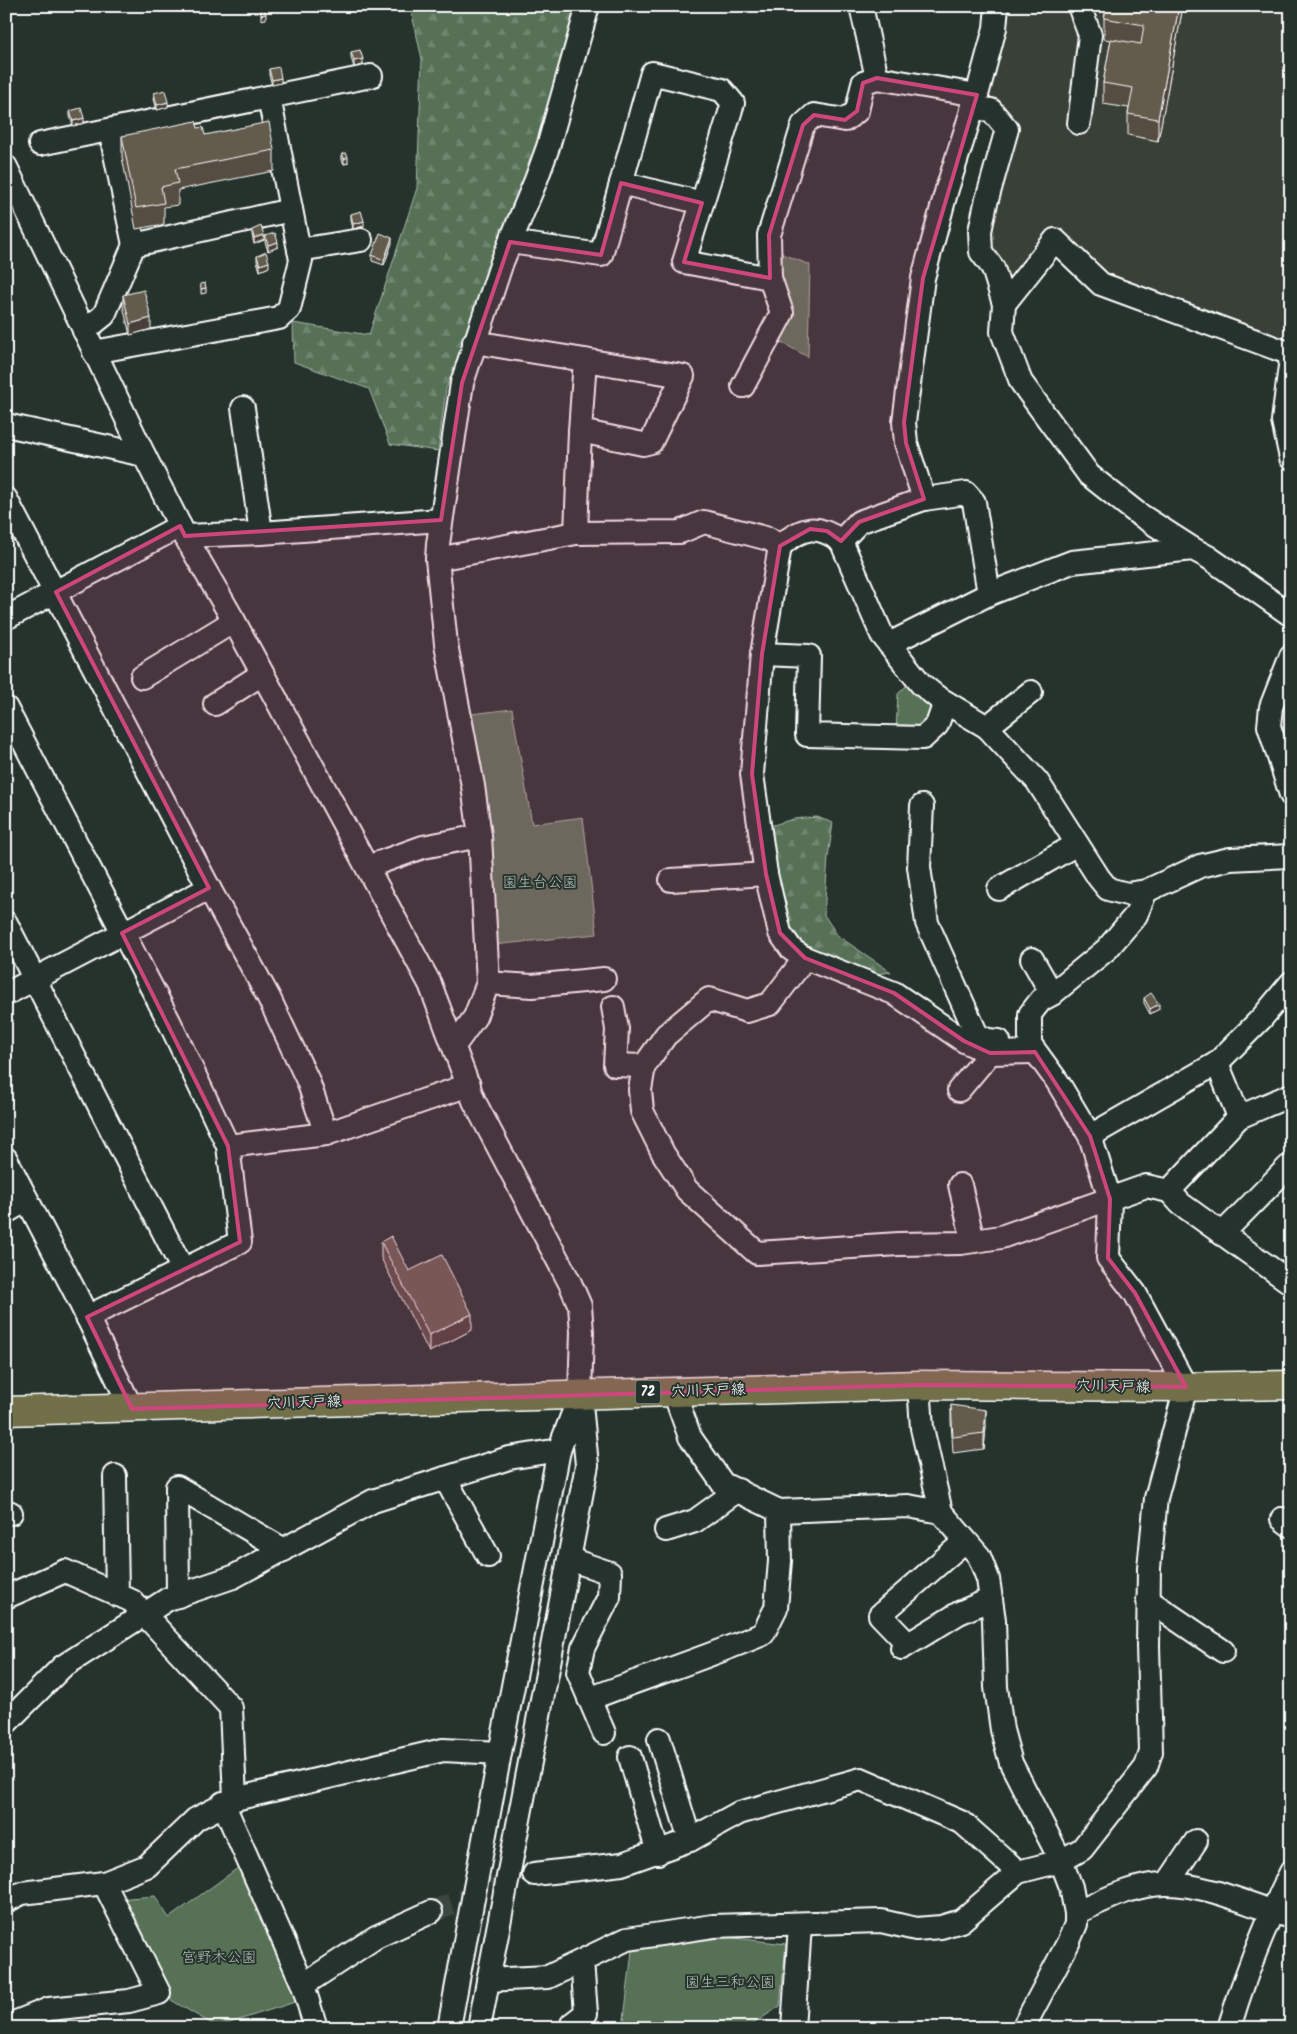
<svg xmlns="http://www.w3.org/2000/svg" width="1297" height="2034" viewBox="0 0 1297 2034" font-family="Kalam,'Klee One',sans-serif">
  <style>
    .built { fill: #393f37 }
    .forest { fill: url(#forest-firs); stroke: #aab8ab }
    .park { fill: #567157; stroke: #aab8ab }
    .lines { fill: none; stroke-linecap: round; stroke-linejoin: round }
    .minor-tunnel { stroke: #3c4742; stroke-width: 22; stroke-dasharray: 22 11; stroke-linecap: butt }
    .minor-casing { stroke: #fff; stroke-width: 26 }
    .major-casing { stroke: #fff; stroke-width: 31 }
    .minor { stroke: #26332d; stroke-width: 22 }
    .major { stroke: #71704a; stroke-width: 28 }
    .wall { fill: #564e43; stroke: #fff }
    .shaded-wall { fill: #464037; stroke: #fff }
    .building { fill: #645b4e; stroke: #fff }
    .marked { fill: #ce467c; fill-opacity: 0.2; stroke: #ce467c; stroke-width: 4; stroke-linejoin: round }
    .labels { text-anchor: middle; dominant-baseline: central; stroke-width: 4; stroke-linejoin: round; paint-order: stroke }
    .shield { fill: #26332d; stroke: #bec2c0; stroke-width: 1 }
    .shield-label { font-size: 14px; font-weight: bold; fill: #fff }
    .park-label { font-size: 15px; fill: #b3bfb3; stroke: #26332d }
    .street-label { font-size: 15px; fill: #fff; stroke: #26332d }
  </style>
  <defs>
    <pattern id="forest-firs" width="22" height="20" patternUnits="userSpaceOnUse" patternTransform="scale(1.25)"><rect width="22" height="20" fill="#567157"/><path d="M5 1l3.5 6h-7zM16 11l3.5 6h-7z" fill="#6f8670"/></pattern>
  </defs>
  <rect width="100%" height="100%" fill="#26332d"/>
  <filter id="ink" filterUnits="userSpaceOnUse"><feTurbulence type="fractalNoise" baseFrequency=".02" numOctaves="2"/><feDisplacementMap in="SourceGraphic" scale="10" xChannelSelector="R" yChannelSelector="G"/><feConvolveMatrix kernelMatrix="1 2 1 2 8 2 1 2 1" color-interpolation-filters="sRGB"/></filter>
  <g filter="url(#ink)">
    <path class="built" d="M1004,6H1291V346L1101,279L1054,235L1006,292L986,246L1013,128L986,93Z"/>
    <g class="forest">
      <path d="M410,6H579L532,172L507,226L446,389L438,451L390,444L369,389L294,362L293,323L369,335L417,188L422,59Z"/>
      <path d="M817,817L833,823L828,857L824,915L838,936L891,972L877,974L807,948L784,918L767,827L793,819Z"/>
    </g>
    <g class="park">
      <path d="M778,252L810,265L808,357L777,340L779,287Z"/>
      <path d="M907,685L934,707L926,724L916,732L896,731L898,694Z"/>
      <path d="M512,709L532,824L583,817L597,934L494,945L463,715Z"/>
      <path d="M242,1865L298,2001L217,2027L171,2000L117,1899L155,1896L169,1918Z"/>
      <path d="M726,1937L786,1944L780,2006L747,2028H623L632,1951Z"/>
    </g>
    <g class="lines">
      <path class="minor-tunnel" d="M431,1912L534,1874"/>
      <g class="minor-casing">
        <g id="minor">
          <path d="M861,6L877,78L977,95"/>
          <path d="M1079,6L1090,35L1079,123"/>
          <path d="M972,108L991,110L1007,129L986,203L980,231L981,252L993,268L1004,304L1002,332L1021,382L1089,475L1137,513L1193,549"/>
          <path d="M110,130L134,245"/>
          <path d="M40,144L371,76"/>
          <path d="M6,167L144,455L185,536L234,621L430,984L474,1101L570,1283L580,1306L582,1332L580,1394L587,1465L479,2028"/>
          <path d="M621,183L702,203"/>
          <path d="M510,242L601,255L652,73L722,90L733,103L684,262L770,278L782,313L743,386"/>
          <path d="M299,250L361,240"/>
          <path d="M770,278L769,235L803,125L814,115L845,120L857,111L863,83L877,78"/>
          <path d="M1004,304L1055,240L1101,284L1291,354"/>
          <path d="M84,331L104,315L134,245L291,210"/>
          <path d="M474,342L683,376L651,442L643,444L580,431L585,360"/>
          <path d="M94,352L279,318L289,309L301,260L269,97"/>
          <path d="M1291,358L1283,421L1291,458"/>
          <path d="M243,408L261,533"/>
          <path d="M6,425L144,455"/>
          <path d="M6,499L209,888L269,998L308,1081L326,1134"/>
          <path d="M924,499L906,443L904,422L923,278L947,189L977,95L995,28L997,6"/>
          <path d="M576,533L580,431"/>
          <path d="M185,536L261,533L441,520"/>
          <path d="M841,541C817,524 803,526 780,546L762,654L752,774L766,874L780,933L792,950L805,958L894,993L964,1041L990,1053L1035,1052"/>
          <path d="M437,559L576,533L680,532L704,522L769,539L780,546"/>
          <path d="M989,594L974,502L966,493L924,499L859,522L841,541L882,635L921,684L937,697L987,727L1037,781L1099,878L1108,889L1127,894L1146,891L1200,866L1230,859L1291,856"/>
          <path d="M6,618L180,526"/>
          <path d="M889,644L989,594L1072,562L1193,549L1208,557L1291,615"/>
          <path d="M762,654L809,656L807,735L923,738L937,725L945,702"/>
          <path d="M1291,656L1271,707L1269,726L1291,795"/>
          <path d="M142,677L234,621"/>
          <path d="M215,704L262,674"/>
          <path d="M6,708L169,1021L228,1146L240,1242L87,1317"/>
          <path d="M987,727L1031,692"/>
          <path d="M922,806L919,867L927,923L977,1035L988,1040L999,1041"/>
          <path d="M367,867L423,847L480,836"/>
          <path d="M671,880L766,874"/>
          <path d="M999,889L1077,844"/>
          <path d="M6,923L183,1270"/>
          <path d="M805,958L770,1004L747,1011L709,999L666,1035L644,1066L640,1090L642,1111L663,1153L687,1190L757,1253L899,1244L961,1243L1001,1237L1146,1186L1169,1191L1181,1204L1291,1283"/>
          <path d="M1032,959L1052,994"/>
          <path d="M488,983L532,986L604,979"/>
          <path d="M6,994L209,888"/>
          <path d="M613,1007L617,1029L615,1065L644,1066"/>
          <path d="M454,1046L475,1017L488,983L480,836L473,786L446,644L437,559L438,544L462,383L502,262L536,180L548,147L588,6"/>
          <path d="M1217,1063L1239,1117"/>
          <path d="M959,1090L990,1053"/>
          <path d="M1090,1136L1217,1063L1261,1019L1291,983"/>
          <path d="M228,1146L326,1134L469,1085"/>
          <path d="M6,1159L75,1292L132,1409"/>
          <path d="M960,1185L973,1241"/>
          <path d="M1169,1191L1239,1117L1291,1095"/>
          <path d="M6,1212L27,1200"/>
          <path d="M1222,1234L1288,1167"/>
          <path d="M919,1385L922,1428L941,1512L979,1556L988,1579L994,1620L996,1687L1002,1730L1011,1763L1061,1861L1071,1887L1076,1913V1924L1068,1943L1023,2028"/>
          <path d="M674,1392L690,1437L723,1484L779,1511L908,1506L941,1512"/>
          <path d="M115,1476L117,1595"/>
          <path d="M445,1478L488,1556"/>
          <path d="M6,1511L11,1513"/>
          <path d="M1282,1519L1291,1526"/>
          <path d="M666,1530L695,1521L738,1490"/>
          <path d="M569,1559L610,1573L609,1597L583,1648L578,1672L604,1733"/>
          <path d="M178,1596L177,1487L284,1550"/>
          <path d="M6,1597L65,1571L132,1601L231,1708L235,1799"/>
          <path d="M1148,1600L1223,1651"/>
          <path d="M908,1644L880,1615L965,1541"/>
          <path d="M902,1648L959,1613L991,1599"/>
          <path d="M589,1699C646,1677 705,1658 763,1634L776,1608L780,1561L779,1511"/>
          <path d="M6,1723L62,1667L168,1599L233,1577L373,1501L509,1458L559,1450"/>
          <path d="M659,1739L690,1840"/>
          <path d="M630,1757L658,1853"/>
          <path d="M223,1803L303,1985L316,2028"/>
          <path d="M534,1874L622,1864L690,1840L739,1813L861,1779L963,1823L1018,1872"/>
          <path d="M1167,1884L1196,1841"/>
          <path d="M6,1901L22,1893L104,1883L147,1866L196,1819L235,1799L443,1750L500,1753"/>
          <path d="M1076,1913C1104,1900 1136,1883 1168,1884C1210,1885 1251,1906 1291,1917"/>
          <path d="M488,1980L548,1977L627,1939L713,1926L881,1921L916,1929L941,1927L961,1921L1018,1872L1061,1861L1082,1849L1146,1767L1151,1752L1148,1646L1149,1568L1156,1498L1186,1387L1135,1293L1108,1258L1110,1199L1090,1136L1057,1081L1030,1044V1014L1041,1000L1052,994L1107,949L1136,915L1146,891"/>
          <path d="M303,1985L376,1937L431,1912"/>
          <path d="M572,2024L586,2013L582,1961"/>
          <path d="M6,2026L49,2009L129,2001L159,1993L104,1883"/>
          <path d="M449,2028L500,1753L559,1450L579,1398"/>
          <path d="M793,2028L800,1925"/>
          <path d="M1229,2028C1245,1974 1266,1922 1291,1872"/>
        </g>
      </g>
      <g class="major-casing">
        <path id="major" d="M6,1411L919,1385L1177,1387L1291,1385"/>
      </g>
      <use href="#minor" class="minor"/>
      <use href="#major" class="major"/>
    </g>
    <g class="wall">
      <path d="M1107,6H1183L1158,141L1128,135V114L1129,108L1103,104V83L1111,40L1104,39V18Z"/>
      <path d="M351,52L363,65L354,67L351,58Z"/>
      <path d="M269,69L281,83L272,85L269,75Z"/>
      <path d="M154,93L168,107L157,110L154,99Z"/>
      <path d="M70,111L84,123L73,126L70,116Z"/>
      <path d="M198,128L205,135L274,150V171L178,190V205L164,207V224L136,229L122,157V136Z"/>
      <path d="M342,154L348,163L344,164L342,160Z"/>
      <path d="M351,214L364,226L353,229L351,220Z"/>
      <path d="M252,230L264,240L254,244L252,235Z"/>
      <path d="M265,236L278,247L268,251L265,242Z"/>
      <path d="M392,243L384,265L372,261V255Z"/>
      <path d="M257,256L269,267L260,271L257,261Z"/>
      <path d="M123,295L151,329L130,335L123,306Z"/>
      <path d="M1144,998L1159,1009L1150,1014L1144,1003Z"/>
      <path d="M381,1242L409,1271L472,1330L429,1352L381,1258Z"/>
      <path d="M951,1405L986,1426L984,1449L953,1453L951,1421Z"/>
    </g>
    <g class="shaded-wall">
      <path d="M1179,6H1183L1158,141V119Z"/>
      <path d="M266,14V19L261,20V15Z"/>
      <path d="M363,59V65L354,67V61Z"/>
      <path d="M281,78V83L272,85V80Z"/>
      <path d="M168,102V107L157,110V105Z"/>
      <path d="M84,118V123L73,126V121Z"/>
      <path d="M348,157V163L344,164V159Z"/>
      <path d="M364,221V226L353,229V224Z"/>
      <path d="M264,235V240L254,244V238Z"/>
      <path d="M392,238V243L384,265V260Z"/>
      <path d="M278,242V247L268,251V245Z"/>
      <path d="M269,262V267L260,271V265Z"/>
      <path d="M206,288V293L201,294V289Z"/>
      <path d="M151,318V329L130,335V324Z"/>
      <path d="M1159,1004V1009L1150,1014V1009Z"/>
      <path d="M472,1314V1330L429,1352V1335Z"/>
      <path d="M986,1410V1426L984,1449V1433Z"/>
    </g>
    <g class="building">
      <path d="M1107,6H1179L1158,119L1128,114L1133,88L1103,83L1111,39L1141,44L1144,25L1104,18Z"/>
      <path d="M264,8L266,14L261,15L260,9Z"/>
      <path d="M360,50L363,59L354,61L351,52Z"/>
      <path d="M279,67L281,78L272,80L269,69Z"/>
      <path d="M165,90L168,102L157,105L154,93Z"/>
      <path d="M81,108L84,118L73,121L70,111Z"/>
      <path d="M196,121L198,128L203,127L205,135L269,122L274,150L175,169L178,183L161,187L164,203L136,208L122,136Z"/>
      <path d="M346,153L348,157L344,159L342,154Z"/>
      <path d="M361,211L364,221L353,224L351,214Z"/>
      <path d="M261,226L264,235L254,238L252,230Z"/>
      <path d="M275,233L278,242L268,245L265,236Z"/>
      <path d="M380,233L392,238L384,260L372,255Z"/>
      <path d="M266,252L269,262L260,265L257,256Z"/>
      <path d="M205,283L206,288L201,289L200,284Z"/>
      <path d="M144,290L151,318L130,324L123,295Z"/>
      <path d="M1151,993L1159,1004L1150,1009L1144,998Z"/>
      <path d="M391,1236L409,1271L442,1255L472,1314L429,1335L381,1242Z"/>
      <path d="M951,1405L986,1410L984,1433L953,1437Z"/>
    </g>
  </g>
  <path class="marked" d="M877,78L977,95L923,278L904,422L906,443L924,499L859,522L841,541L827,531L810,529L780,546L762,654L752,774L766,874L780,933L805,958L894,993L964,1041L990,1053L1035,1052L1090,1136L1110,1199L1108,1258L1135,1293L1186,1387L919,1385L132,1409L87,1317L240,1242L228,1146L122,933L209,888L56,592L180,526L185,536L441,520L462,383L510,242L601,255L621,183L702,203L684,262L770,278L769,235L803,125L814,115L845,120L857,111L863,83Z"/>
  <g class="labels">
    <rect class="shield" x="635.5" y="1380.5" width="25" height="23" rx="4"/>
    <g class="shield-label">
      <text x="648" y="1392">72</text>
    </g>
    <g class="park-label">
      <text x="540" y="883">園生台公園</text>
      <text x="219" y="1958">宮野木公園</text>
      <text x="730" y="1983">園生三和公園</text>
    </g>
    <g class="street-label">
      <text transform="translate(1113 1387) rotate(1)">穴川天戸線</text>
      <text transform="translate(708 1391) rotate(-2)">穴川天戸線</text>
      <text transform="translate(304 1403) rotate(-2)">穴川天戸線</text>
    </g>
  </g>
  <rect width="1297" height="2034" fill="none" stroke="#26332d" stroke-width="25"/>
  <rect x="12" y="12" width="1272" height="2009" fill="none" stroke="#fff" stroke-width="2" filter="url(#ink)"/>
</svg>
